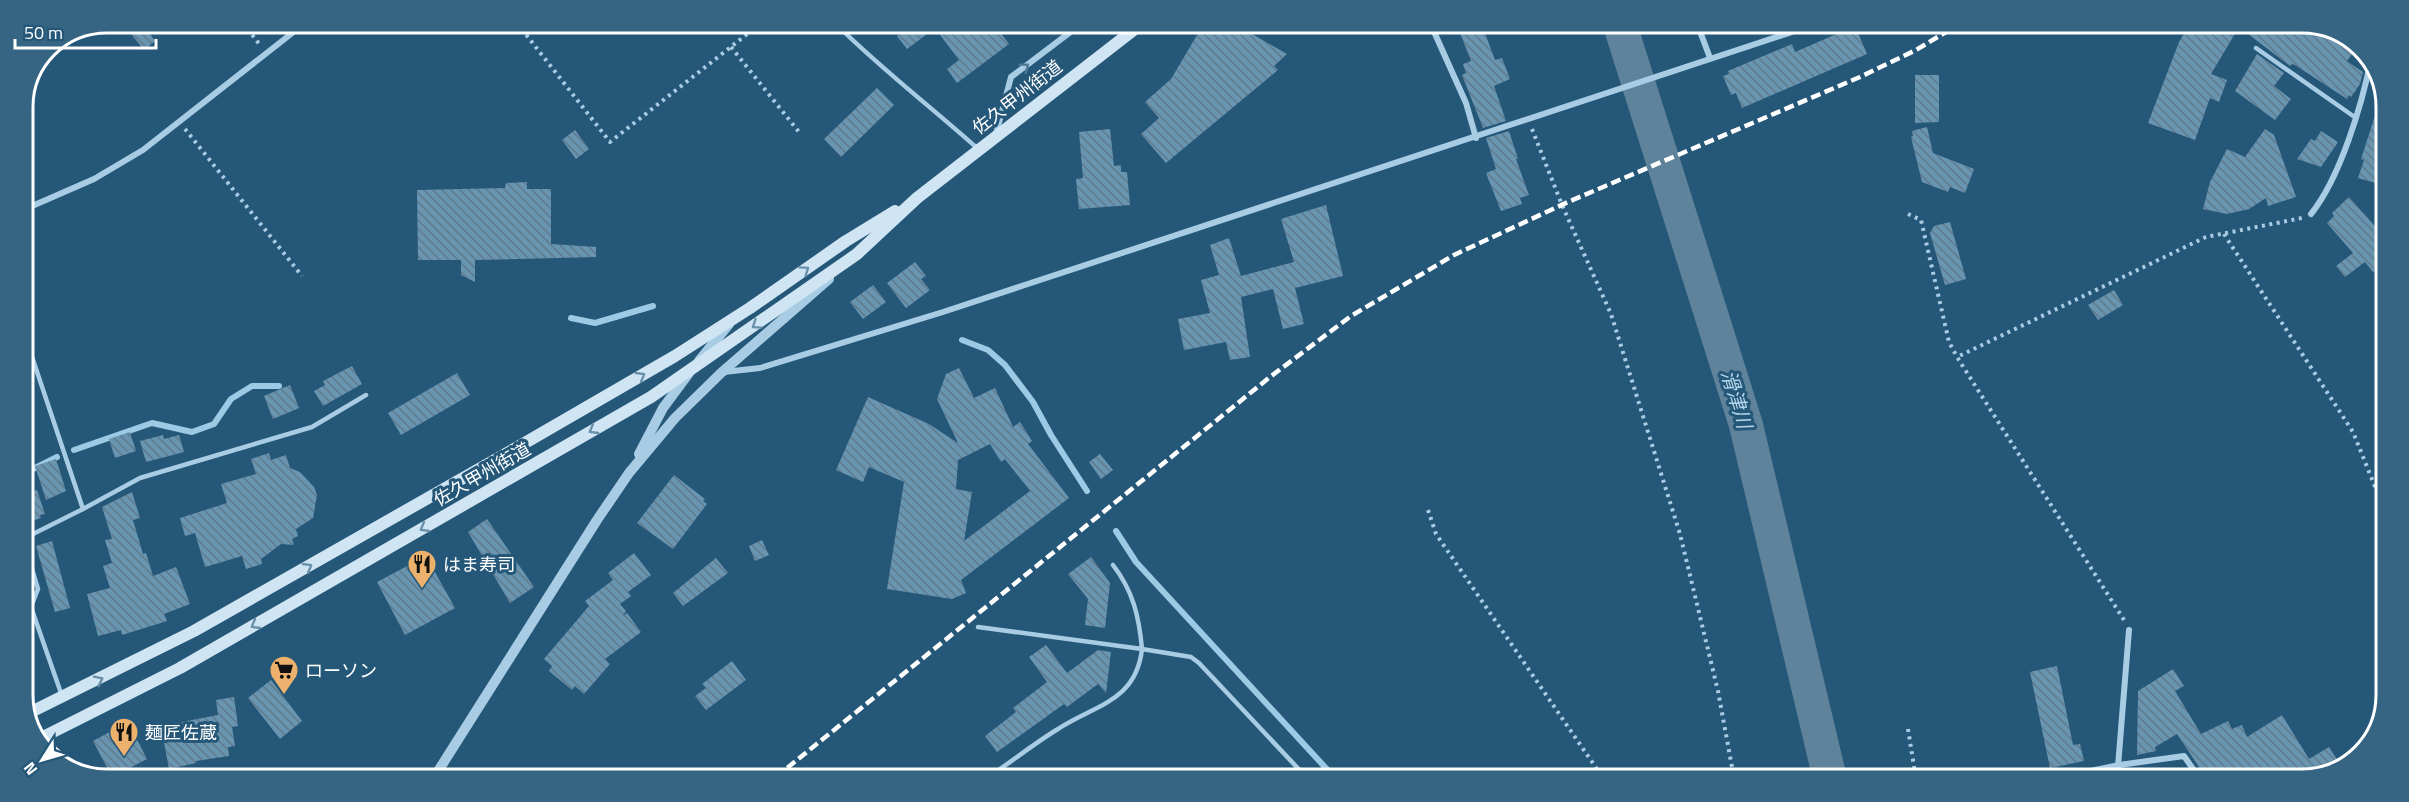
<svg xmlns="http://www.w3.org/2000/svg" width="2409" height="802" viewBox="0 0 2409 802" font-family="'Titillium Web','Noto Sans JP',sans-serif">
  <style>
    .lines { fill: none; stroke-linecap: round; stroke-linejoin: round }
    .stream { stroke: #9cc9e4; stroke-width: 6 }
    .river { stroke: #5f839b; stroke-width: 34 }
    .building { fill: url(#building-back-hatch); fill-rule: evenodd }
    .path { stroke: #a8cce3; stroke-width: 4; stroke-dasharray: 3 4.5; stroke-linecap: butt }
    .service { stroke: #a8cce3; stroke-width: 4.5 }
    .minor { stroke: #a8cce3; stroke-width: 6 }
    .tertiary { stroke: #a8cce3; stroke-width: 10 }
    .secondary { stroke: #d0e5f3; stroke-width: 12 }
    .rail { stroke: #fff; stroke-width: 4.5; stroke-dasharray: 10 4.5; stroke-linecap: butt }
    .oneway { stroke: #4c7a98 }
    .oneway2 { stroke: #6990a9 }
    .labels { text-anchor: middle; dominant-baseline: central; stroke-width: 6; stroke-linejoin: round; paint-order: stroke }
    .street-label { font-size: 18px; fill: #fff; stroke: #255778 }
    .poi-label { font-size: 18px; fill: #fff; stroke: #255778; text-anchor: start }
    .water-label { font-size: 20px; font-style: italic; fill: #b3d6eb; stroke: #255778 }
    .rim { fill: none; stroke: #fff; stroke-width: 3 }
  </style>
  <defs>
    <pattern id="building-back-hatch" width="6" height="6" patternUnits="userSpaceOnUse" patternTransform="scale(1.5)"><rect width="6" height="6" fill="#6a95b1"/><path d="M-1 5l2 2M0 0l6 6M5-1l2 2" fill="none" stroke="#607b8e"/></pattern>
  </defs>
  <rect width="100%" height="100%" fill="#255778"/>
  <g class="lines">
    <g class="stream">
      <path d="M571,318L595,323L653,306"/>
      <path d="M962,340L988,350L1005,365L1033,402L1051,435L1087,491"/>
      <path d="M74,450L152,423L192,432L214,424L231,399L252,386H279"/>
      <path d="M23,474L57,457"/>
      <path d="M1116,531L1136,562L1335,778"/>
    </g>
    <path class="river" d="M1620,25L1746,425L1830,779"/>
  </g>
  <g class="building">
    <path d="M913,24H994L1009,44L957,83L947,69L959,60L935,28L907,49L897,36Z"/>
    <path d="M1203,25H1236L1287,54L1274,66L1278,70L1166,163L1141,134L1159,118L1145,102L1171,79Z"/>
    <path d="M1457,25H1482L1495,60L1502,58L1510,79L1494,86L1506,121L1483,128L1462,75L1466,73L1463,64L1471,61Z"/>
    <path d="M144,26L155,41L144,50L132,35Z"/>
    <path d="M1855,26L1867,54L1742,108L1736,93L1731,95L1723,76L1729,74L1728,71L1792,44L1795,52Z"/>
    <path d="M2188,27H2329L2357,47L2347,61L2363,72L2360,84L2351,97L2349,95L2347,99L2295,65L2292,64L2290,66L2239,27L2211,74L2227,80L2219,102L2210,98L2195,140L2148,123L2179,42Z"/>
    <path d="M2257,54L2284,73L2274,86L2291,99L2275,120L2235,91Z"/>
    <path d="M1915,75H1939V122L1915,123Z"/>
    <path d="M877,88L894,105L841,157L824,139Z"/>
    <path d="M2383,91L2386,101V186L2358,178L2364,160L2361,159Z"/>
    <path d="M1927,127L1933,153L1974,169L1965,193L1950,187L1948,192L1922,182L1911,137L1913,136L1912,131Z"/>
    <path d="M1110,129L1114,166L1121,165V172H1127L1130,205L1079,209L1076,179L1083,178L1079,132Z"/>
    <path d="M2265,129L2274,135L2296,197L2268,206L2266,198L2249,209L2227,214L2203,209L2210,182L2227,149L2245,157Z"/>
    <path d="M575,130L589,149L576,159L562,140Z"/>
    <path d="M1509,131L1518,159H1516L1529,195L1520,198L1522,204L1501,211L1486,173L1496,169L1486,138Z"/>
    <path d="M2321,131L2338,142L2321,167L2297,159L2311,139L2315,141Z"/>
    <path d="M527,182V189H551V244L596,247V257L475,260V282L461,275V260H418L417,190L505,188L506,183Z"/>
    <path d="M2349,197L2381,233L2376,238L2385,249V262L2373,272L2365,262L2345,277L2336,266L2353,253L2327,223L2334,216L2332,213Z"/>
    <path d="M1326,205L1343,276L1295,288L1304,324L1283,329L1273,289L1241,297L1250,357L1230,360L1226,342L1184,350L1178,319L1210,313L1201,280L1219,275L1210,245L1229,238L1241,276L1294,262L1281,219Z"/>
    <path d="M1950,222L1966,279L1945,285L1930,233L1934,226Z"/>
    <path d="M915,262L926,276L921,279L930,290L906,308L887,283Z"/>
    <path d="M873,285L886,302L863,319L850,302Z"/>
    <path d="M2114,290L2123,305L2098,320L2088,305Z"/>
    <path d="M352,366L362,384L323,406L314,391L325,385L323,381Z"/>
    <path d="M959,368L974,398L995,388L1013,427L1020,422L1032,441L1028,444L1069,498L961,580L966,593L952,599L887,589L904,482L869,467L863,482L836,470L868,397L929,424L958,443L937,399L946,374ZM990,444L1001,462L1005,459L1030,491L964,541L972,492L956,489L958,460Z"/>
    <path d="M457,373L470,395L401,435L388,413Z"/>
    <path d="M290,385L299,408L273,419L264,396Z"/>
    <path d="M130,432L136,451L115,458L109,439Z"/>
    <path d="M163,435L164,439L179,435L184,452L146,462L140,441Z"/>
    <path d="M269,453L271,460L286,455L290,468L300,472L314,487L317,495L313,518L296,529L298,536L292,539L294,545L281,544L261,559L262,564L246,569L242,556L205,567L195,533L185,536L180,518L227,503L221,484L256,474L251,459Z"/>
    <path d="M1100,454L1113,470L1101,479L1089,462Z"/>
    <path d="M56,459L66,491L46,500L35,466Z"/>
    <path d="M674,475L705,499L703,501L707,504L673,549L637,523Z"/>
    <path d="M37,490L45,514L40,515L41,518L23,524V495Z"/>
    <path d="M132,492L140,518L133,520L143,554L146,553L153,576L176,567L190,604L164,614L167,621L122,635L121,630L98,636L87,594L110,588L103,566L112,563L105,540L112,539L102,507Z"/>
    <path d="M487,519L534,587L510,603L468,532Z"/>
    <path d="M762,540L769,555L755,561L749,546Z"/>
    <path d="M52,541L70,608L55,612L36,546Z"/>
    <path d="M634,553L651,575L628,592L631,596L620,604L626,611L623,616L627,613L641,632L605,659L610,664L584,694L575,686L572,690L549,671L552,666L544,659L589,606L585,601L613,580L608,573Z"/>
    <path d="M426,556L455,608L405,635L377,582Z"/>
    <path d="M1091,557L1110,583L1105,628L1085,625L1088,599L1068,574Z"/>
    <path d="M716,558L728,573L683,606L673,593Z"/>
    <path d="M1046,645L1067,673L1098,650L1111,652L1106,693L1098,684L1067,707L1064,704L997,752L985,736L1016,712L1013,708L1047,682L1029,657Z"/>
    <path d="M732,661L746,680L706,710L695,696L706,688L702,684Z"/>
    <path d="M2057,666L2073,745L2080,744L2084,761L2050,768L2030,672Z"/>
    <path d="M2173,669L2184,686L2175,691L2201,734L2228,721L2232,729L2242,725L2247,737L2282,715L2309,759L2329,747L2338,761L2303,779H2207L2177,734L2155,747L2156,751L2137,755L2138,691Z"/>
    <path d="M271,680L302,721L280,739L248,698Z"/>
    <path d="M234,697L238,726L232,727L235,746L228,747L229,756L196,761V763L169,769L161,726L218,715L216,700Z"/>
    <path d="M128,722L147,759L116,775H111L93,741Z"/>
  </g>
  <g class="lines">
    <g class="path">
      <path d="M243,23L260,45"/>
      <path d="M517,23L610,142L760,24"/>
      <path d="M731,47L799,132"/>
      <path d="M185,129L302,276"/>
      <path d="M1532,129L1562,205L1611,314L1680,534L1718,691L1734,778"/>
      <path d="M1908,214L1921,220L1949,342L1957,357"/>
      <path d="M2224,234L2353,432L2384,509"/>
      <path d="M1428,510L1436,534L1603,778"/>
      <path d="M2124,620L1957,357L2206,237L2302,218"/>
      <path d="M1908,729L1916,779"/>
    </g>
    <g class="service">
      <path d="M836,24C880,68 930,106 977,148"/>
      <path d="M2256,48L2356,118"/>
      <path d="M23,330L83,509L23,539L38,589L31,607L62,696"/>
      <path d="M83,509L140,478L312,427L366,395"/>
      <path d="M978,627L1142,649C1139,616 1133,591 1113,565"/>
      <path d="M1000,769C1019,756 1038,741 1058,729C1094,705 1136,702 1142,649L1191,657L1199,663L1307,778"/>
    </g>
    <g class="minor">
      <path d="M1431,25L1466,103L1476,138"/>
      <path d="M1698,26L1710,58"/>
      <path d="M996,134L1011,77L1081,24"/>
      <path d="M23,210L94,179L143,150L305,23"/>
      <path d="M2311,214C2340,178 2362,105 2371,59"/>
      <path d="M724,372L760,368L943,312L1810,26"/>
      <path d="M2053,779L2119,765L2184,756L2200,779"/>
      <path d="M2117,779L2129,630"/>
    </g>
    <g class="tertiary">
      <path d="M699,361L729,324"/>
      <path d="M639,454L663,408L689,373"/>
      <path d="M435,776L597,520L629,473L675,418L721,373L829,279"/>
    </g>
    <g class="secondary">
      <path d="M27,714L194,631L523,444L675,356L750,308L846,241L895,211"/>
      <path d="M37,740L180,668L651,397L857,254L917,198L1140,25"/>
    </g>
    <path class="rail" d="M776,777L1270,377L1351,316L1454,255L1568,202L1860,77L1916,50L1956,26"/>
  </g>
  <defs><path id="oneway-chevron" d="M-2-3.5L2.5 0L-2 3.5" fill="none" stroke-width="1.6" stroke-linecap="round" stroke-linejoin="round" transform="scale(1.5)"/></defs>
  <use class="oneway" href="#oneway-chevron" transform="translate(1025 67) rotate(-37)"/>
  <g class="oneway2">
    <use href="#oneway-chevron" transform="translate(805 270) rotate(-35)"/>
    <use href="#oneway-chevron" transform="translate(756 325) rotate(145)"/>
    <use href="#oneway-chevron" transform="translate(641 376) rotate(-30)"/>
    <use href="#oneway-chevron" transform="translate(593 430) rotate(150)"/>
    <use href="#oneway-chevron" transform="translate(424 528) rotate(150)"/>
    <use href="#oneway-chevron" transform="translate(308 567) rotate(-30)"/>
    <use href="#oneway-chevron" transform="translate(255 625) rotate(150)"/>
    <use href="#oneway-chevron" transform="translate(99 680) rotate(-26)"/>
  </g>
  <defs>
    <g id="restaurant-pin" transform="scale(1.5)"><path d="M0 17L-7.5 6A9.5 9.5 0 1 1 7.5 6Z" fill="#ecb26d" stroke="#255778"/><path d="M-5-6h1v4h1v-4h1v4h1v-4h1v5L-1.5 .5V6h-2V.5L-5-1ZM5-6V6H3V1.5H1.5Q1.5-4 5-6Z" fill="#111"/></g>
    <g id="supermarket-pin" transform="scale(1.5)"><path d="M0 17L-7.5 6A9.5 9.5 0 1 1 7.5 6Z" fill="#ecb26d" stroke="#255778"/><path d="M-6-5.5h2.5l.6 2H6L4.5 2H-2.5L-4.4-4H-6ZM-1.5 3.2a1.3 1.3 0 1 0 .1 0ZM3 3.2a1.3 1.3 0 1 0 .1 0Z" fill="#111"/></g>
  </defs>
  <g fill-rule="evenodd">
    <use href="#restaurant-pin" x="422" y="564"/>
    <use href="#supermarket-pin" x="284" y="670"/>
    <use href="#restaurant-pin" x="124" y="732"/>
  </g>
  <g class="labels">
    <g class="street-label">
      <text transform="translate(1017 97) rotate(-38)">佐久甲州街道</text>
      <text transform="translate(482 474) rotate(-30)">佐久甲州街道</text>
    </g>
    <g class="poi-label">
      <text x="443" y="564">はま寿司</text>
      <text x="305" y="670">ローソン</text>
      <text x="145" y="732">麺匠佐蔵</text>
    </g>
    <g class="water-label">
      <text transform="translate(1737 399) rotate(73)">滑津川</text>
    </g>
  </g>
  <path d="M0 0H2409V802H0ZM107 33H2302A74 74 0 0 1 2376 107V695A74 74 0 0 1 2302 769H107A74 74 0 0 1 33 695V107A74 74 0 0 1 107 33Z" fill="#366483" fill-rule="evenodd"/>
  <path class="rim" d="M107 33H2302A74 74 0 0 1 2376 107V695A74 74 0 0 1 2302 769H107A74 74 0 0 1 33 695V107A74 74 0 0 1 107 33Z"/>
  <g transform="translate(42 760) rotate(233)" stroke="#255778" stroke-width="4.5" paint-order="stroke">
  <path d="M0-4.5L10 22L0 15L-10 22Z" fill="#ffffff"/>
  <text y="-9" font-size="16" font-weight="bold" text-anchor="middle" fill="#ffffff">N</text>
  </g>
  <path d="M15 39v9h141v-9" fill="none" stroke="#ffffff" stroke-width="3"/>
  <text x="24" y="39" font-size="18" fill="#ffffff" stroke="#255778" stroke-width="4.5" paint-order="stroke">50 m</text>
</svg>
